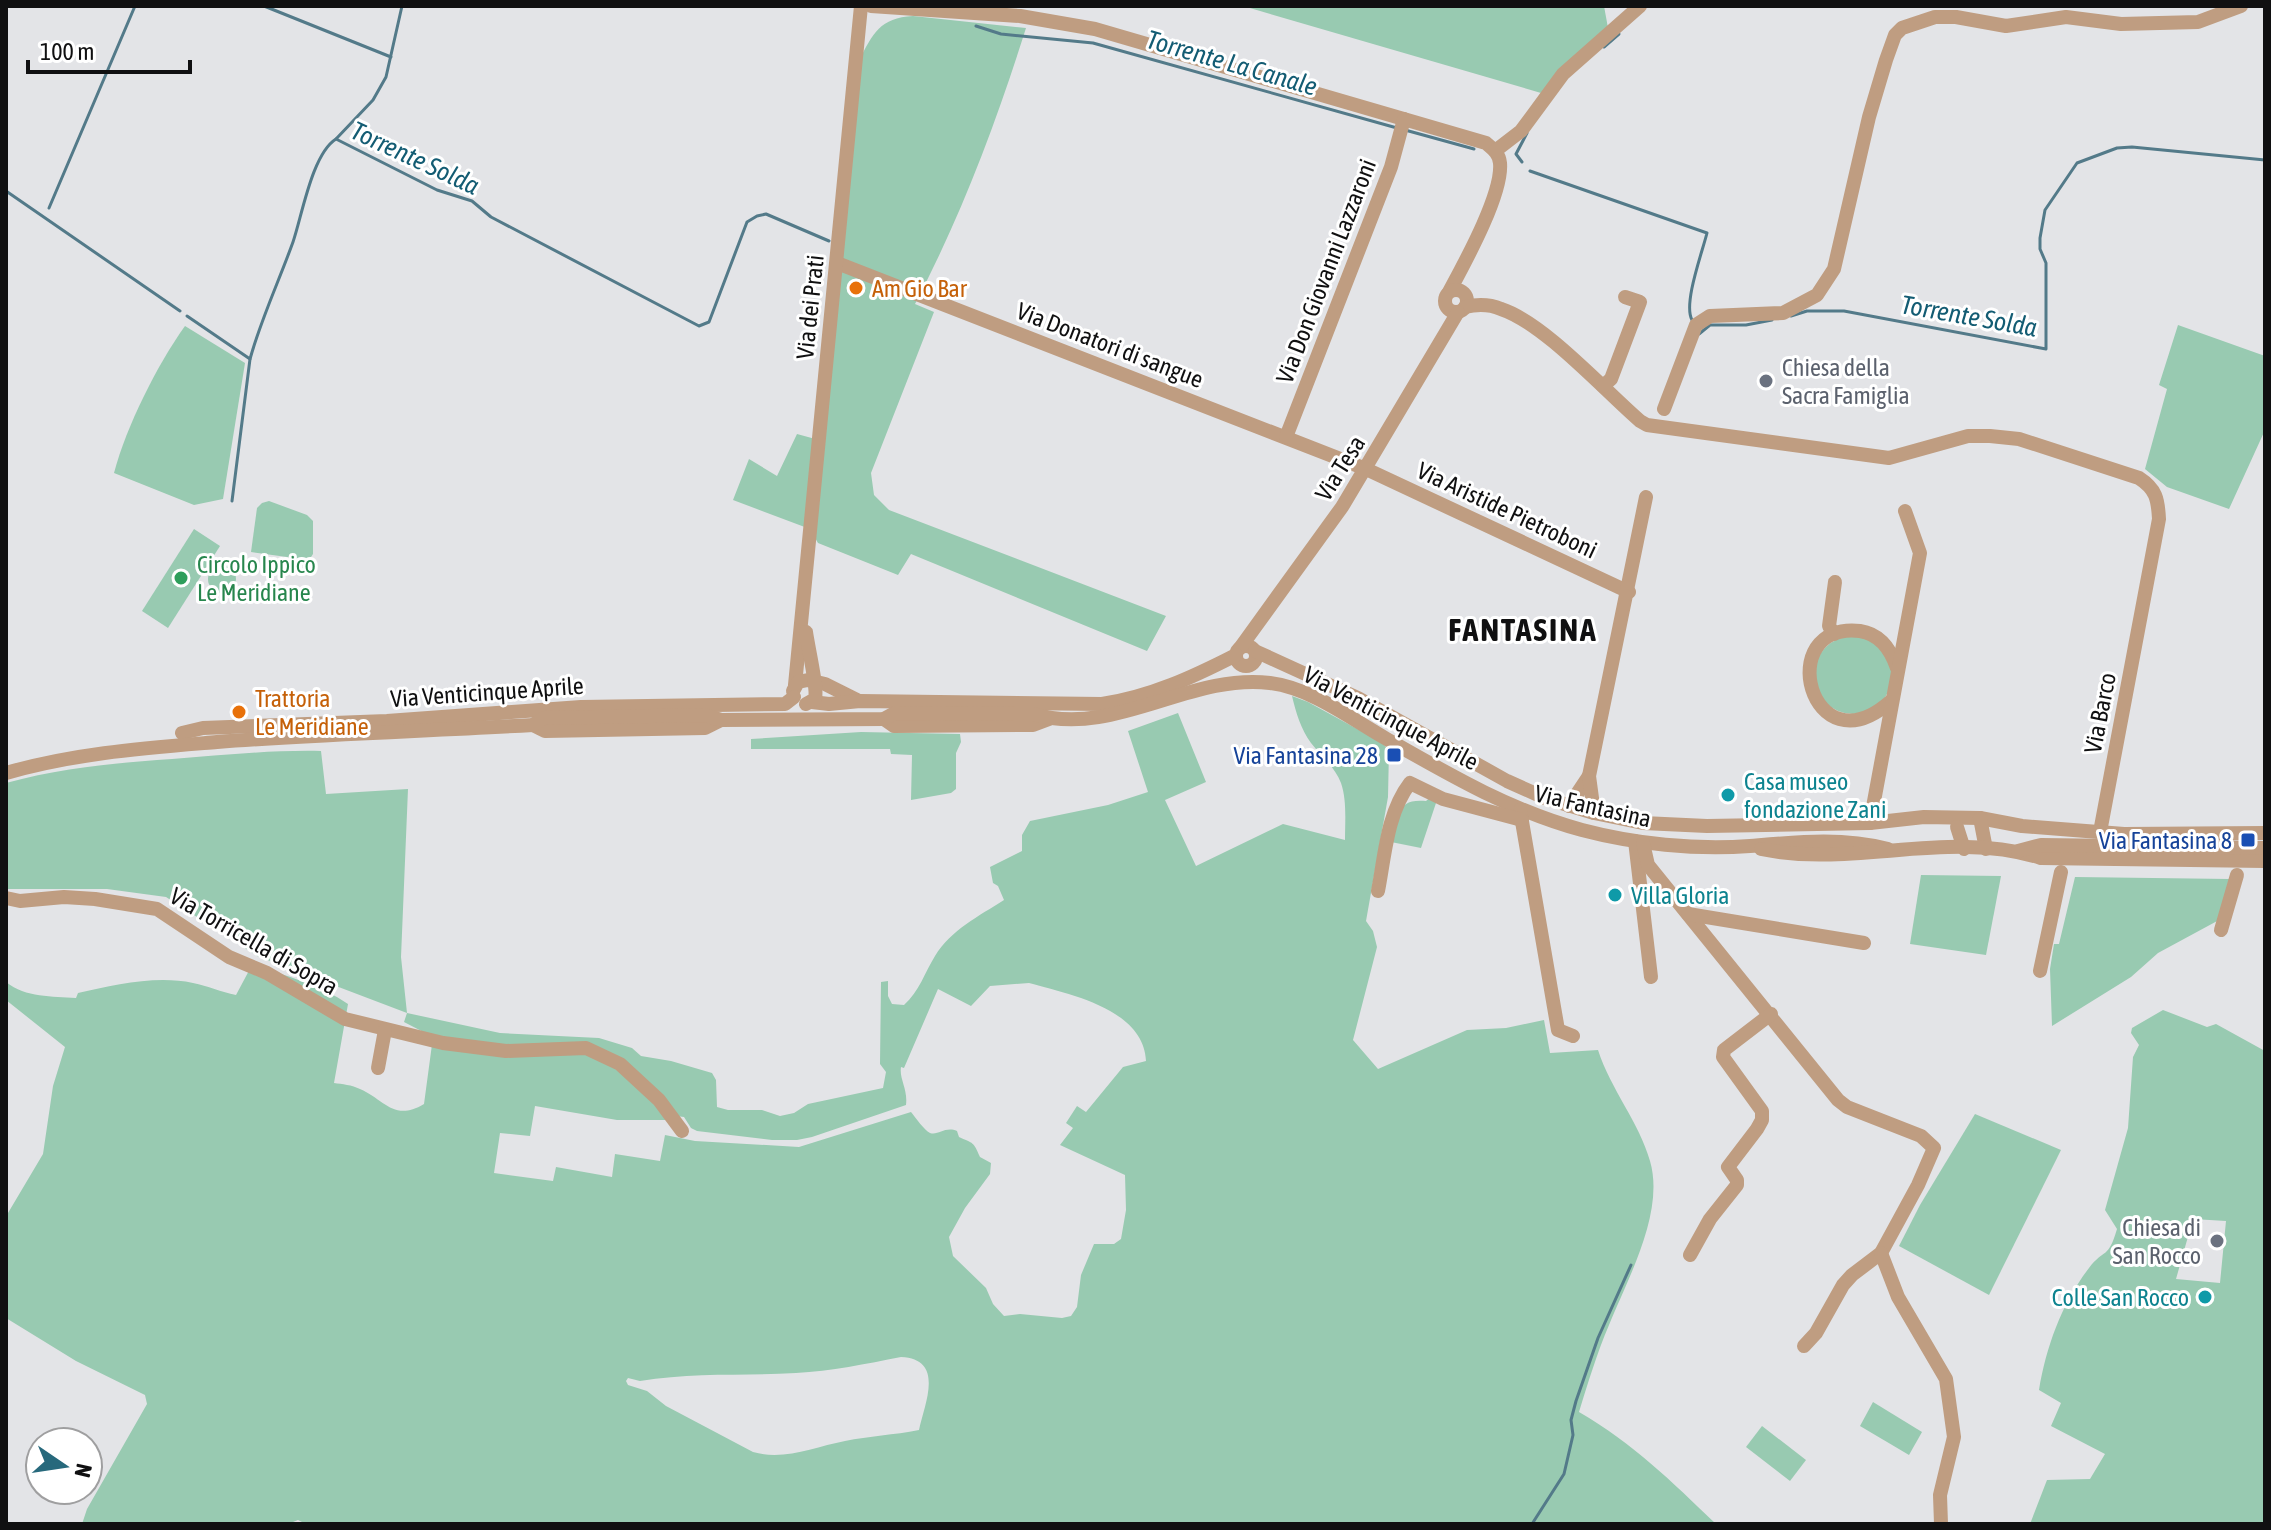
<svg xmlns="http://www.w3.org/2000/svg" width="2271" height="1530" viewBox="0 0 2271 1530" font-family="'Asap Condensed',sans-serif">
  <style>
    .green { fill: #98cab1; fill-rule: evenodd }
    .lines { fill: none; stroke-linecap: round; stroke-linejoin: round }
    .stream { stroke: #537a89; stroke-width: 3 }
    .minor { stroke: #bf9d81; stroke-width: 14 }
    .food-dot { fill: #e8710a; stroke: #fff; stroke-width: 3 }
    .worship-dot { fill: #6b7280; stroke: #fff; stroke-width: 3 }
    .leisure-dot { fill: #2e9e5b; stroke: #fff; stroke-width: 3 }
    .transit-dot { fill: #1a4fb4; stroke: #fff; stroke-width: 3 }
    .culture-dot { fill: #0f9aa8; stroke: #fff; stroke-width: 3 }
    .labels { text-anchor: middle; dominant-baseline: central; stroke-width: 6; stroke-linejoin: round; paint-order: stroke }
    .street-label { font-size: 24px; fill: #101011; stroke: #fff }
    .food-label { font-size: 24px; fill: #c56008; stroke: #fff; text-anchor: start }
    .worship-label { font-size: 24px; fill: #5b616d; stroke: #fff; text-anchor: start }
    .leisure-label { font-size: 24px; fill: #27864d; stroke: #fff; text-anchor: start }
    .transit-label { font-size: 24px; fill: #164399; stroke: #fff; text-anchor: end }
    .culture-label { font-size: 24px; fill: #0d838f; stroke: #fff; text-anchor: start }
    .water-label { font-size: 26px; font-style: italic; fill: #135c73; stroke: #fff }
    .district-label { font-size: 32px; font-weight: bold; letter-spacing: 2px; fill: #101011; stroke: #fff }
  </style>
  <rect width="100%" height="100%" fill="#e3e4e7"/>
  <g class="green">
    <path d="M1243,6H1604L1608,28L1541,93Z"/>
    <path d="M913,16L1026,28C996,123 961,216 915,304L934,312L871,473L874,495L889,510L1166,616L1147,651L911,554L898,575L818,543L810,529L733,500L749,459L777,476L797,434L819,440L859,61C873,33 880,18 913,16Z"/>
    <path d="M2178,325L2265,356V430L2229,509L2167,487L2145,469L2167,389L2159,385Z"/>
    <path d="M185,326L245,363L223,499L194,505L114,473C126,427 157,365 185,326Z"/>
    <path d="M269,501L307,515L313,521V554L309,560L251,552L257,508L262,503Z"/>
    <path d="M194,529L220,546L168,628L142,611Z"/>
    <circle cx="222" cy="579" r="14"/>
    <circle cx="1853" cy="675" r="39"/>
    <path d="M1292,696L1308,702L1381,742L1389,750L1388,797L1366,921L1373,931L1377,947L1353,1040L1378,1069L1467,1030L1506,1028L1544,1020L1550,1053L1598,1050C1611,1090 1639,1122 1650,1161C1665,1212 1628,1278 1609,1325C1597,1353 1588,1383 1579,1412C1634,1444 1671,1481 1716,1524H306L298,1520L288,1524H82L87,1509L147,1404L145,1395L76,1361L6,1318V1213H8L43,1154L53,1086L65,1047L6,1000V982C26,998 52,996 76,998L78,993C114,985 156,975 193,983C208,986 221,992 236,995L252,965C284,975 320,985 348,1004L334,1083C342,1084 352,1085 360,1089C385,1100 394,1122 424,1104L433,1037L404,1022L407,1013L257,956L166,897L107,889H6V783C61,768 115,763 172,759C222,755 271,750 321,751L326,794L408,789L401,957L407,1013L500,1033L599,1038L632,1048L641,1056L671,1061L712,1073L716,1080L717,1107L728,1110H762L780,1116L794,1113L808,1104L883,1088L886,1072L880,1064L881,982L888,981V996L892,1004L904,1005C919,992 925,972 935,956C951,930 979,916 1004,900L998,886L993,883L990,867L1022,851V835L1030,821L1108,805L1148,792L1128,731L1178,713L1206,782L1165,800L1196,866L1283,824L1345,840C1345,822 1347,800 1341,783C1335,767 1321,756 1311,743C1301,729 1296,713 1292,696ZM1029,983C1069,994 1144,1009 1146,1061L1123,1067L1086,1112L1077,1106L1066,1123L1073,1128L1060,1145L1125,1175L1126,1210L1121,1239L1114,1244H1094L1081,1275L1077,1307L1071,1316L1062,1318L1020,1314L1004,1316L993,1304L986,1288L953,1256L949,1237L965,1208L990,1174L991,1163L980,1157C973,1141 974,1144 959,1137L957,1131C945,1126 938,1136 930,1133C924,1130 916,1118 911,1112L799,1147L695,1141L665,1135L660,1161L615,1154L612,1177L556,1167L553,1181L494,1173L500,1133L530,1136L535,1106L617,1120H665L676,1116L684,1117L691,1128L697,1131L772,1140H797L812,1137L906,1105C908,1089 899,1079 901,1067L904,1068L938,989L971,1006L990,986ZM901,1357C946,1359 924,1405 919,1430C894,1435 869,1436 845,1441C814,1447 784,1461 753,1452L666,1406L647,1391L628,1385L626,1381L628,1378L640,1381C692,1372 744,1376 796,1373C831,1371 866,1364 901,1357Z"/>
    <path d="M861,732L960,734L961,742L956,753V789L951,793L911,800L912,755L891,754L890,749H751V739Z"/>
    <path d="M1431,797L1437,800L1421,848L1391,842C1399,817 1395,798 1426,801Z"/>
    <path d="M1921,875L2001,876L1986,955L1910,944Z"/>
    <path d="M2075,877L2230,879L2219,920L2158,953L2131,977L2052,1026L2050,969L2054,944H2059Z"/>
    <path d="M2163,1010L2207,1027L2216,1024L2265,1051V1524H2030L2047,1480L2090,1479L2105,1454L2051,1426L2061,1403L2039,1390C2046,1347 2062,1303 2089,1268C2104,1248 2108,1260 2117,1229L2105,1210L2128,1128L2133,1057L2139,1045L2131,1033L2132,1028ZM2193,1219L2226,1221L2220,1283L2176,1279Z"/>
    <path d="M1975,1114L2061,1150L1989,1295L1899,1246L1920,1205Z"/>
    <path d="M1873,1402L1922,1432L1909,1455L1860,1426Z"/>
    <path d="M1762,1426L1806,1460L1790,1481L1746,1447Z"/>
  </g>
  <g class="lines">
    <g class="stream">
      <path d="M264,6L391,57"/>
      <path d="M976,26L1001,34L1093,43L1397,128"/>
      <path d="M1604,47L1619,34"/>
      <path d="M1405,130L1474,149"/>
      <path d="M336,139L373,100L386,77L402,6"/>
      <path d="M1522,162L1516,154L1527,133"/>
      <path d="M1530,171L1707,233C1702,253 1683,304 1692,320"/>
      <path d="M6,191L180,311"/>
      <path d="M49,208L135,6"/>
      <path d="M187,316L250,359C261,319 279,281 293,242C302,216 312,154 336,139L437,190L472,201L491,217L699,326L709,322L747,222L757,216L766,214L829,241"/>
      <path d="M1791,316L1807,311H1844L2046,349V263L2040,249V238L2045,210L2077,163L2117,148L2132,147L2265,160"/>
      <path d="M1699,334L1710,325H1746L1772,320"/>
      <path d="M232,501L250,359"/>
      <path d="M1532,1524L1564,1474L1573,1435L1571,1420L1576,1401L1598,1338L1631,1265"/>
    </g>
    <g class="minor">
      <path d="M871,6L1020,16L1095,29L1486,143C1493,149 1499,153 1500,163C1503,194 1464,264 1449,292"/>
      <path d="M1495,151L1521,131L1563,74L1640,6"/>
      <path d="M837,263L1366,469L1629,592"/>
      <circle cx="1456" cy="301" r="11"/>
      <path d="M1465,307C1478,304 1489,304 1501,309C1544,323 1604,390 1640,421L1647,425L1889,458L1968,436H1990L2019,439L2139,478C2156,489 2158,499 2159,519L2100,832"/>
      <path d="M1603,386L1611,379L1640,302L1625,297"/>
      <path d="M1664,409L1696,325L1710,316L1783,313L1817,295L1834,269L1869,117L1886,60L1895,35L1902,28L1935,17H1956L2006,26L2066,17L2121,24L2198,22L2241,6"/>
      <path d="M1286,437L1391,167L1404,119"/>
      <path d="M1834,634L1829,626L1835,582"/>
      <circle cx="1246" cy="656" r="10"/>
      <path d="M1240,648L1342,507L1458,312"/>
      <path d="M1255,651L1358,698L1507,781L1545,798L1594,813L1643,823L1707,826L1870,823L1924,817L1980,818L2022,826L2124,834L2265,833"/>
      <path d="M795,685L861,6"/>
      <path d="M793,691L798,682L808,680L825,684L857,700"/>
      <path d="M1891,701C1810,773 1772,621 1860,631C1880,634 1891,650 1897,668"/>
      <path d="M812,702L829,704L860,701L1102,704C1150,697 1193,677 1236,655"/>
      <path d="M806,704L815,699C818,689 808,647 806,632"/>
      <path d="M884,719L894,726L1033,725L1049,719"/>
      <path d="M533,725L545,731L705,728L721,720"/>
      <path d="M182,733L203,728L387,721L581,707L785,704L794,697"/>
      <path d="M6,773C75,753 146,748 217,742C322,734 428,731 533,725L544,718L705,715L721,720L884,719L895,713L1033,714C1115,738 1189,673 1270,683C1311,688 1350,718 1385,738C1448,774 1511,811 1582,830C1635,844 1695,850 1750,846C1797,842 1842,837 1888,849"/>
      <path d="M1569,806L1589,776"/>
      <path d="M1520,810L1558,1030L1573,1036"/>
      <path d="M1594,813L1589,776L1646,497"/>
      <path d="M1980,818L1986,849"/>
      <path d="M1870,823L1920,553L1905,511"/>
      <path d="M1957,827L1964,849"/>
      <path d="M1635,841L1651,977"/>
      <path d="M1643,843L1648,865L1838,1100L1847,1107L1921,1136L1934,1148L1918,1185L1881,1253L1852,1275L1843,1285L1816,1333L1804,1346"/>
      <path d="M1761,849C1852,868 1951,829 2041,858L2265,861"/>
      <path d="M2018,851L2041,845L2265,848"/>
      <path d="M1378,891C1385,855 1387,813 1410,783L1443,799L1522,820"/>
      <path d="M6,898L20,901L64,897L95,899L157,909L229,957L267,973L345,1019L443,1043L506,1051L586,1048L620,1064L659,1100L682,1131"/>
      <path d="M1688,914L1864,943"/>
      <path d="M2221,930L2237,875"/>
      <path d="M2040,971L2061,872"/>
      <path d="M378,1068L385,1030"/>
      <path d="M1881,1253L1898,1297L1946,1379L1954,1437L1940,1495L1941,1524"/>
      <path d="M1690,1255L1710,1219L1737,1185V1180L1728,1167L1757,1129L1762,1120V1111L1723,1057L1724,1050L1771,1014"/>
    </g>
  </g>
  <g class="food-dot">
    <circle cx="856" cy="288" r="8"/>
    <circle cx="239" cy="712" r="8"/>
  </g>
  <g class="worship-dot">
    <circle cx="1766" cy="381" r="8"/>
    <circle cx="2217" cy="1241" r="8"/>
  </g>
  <circle class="leisure-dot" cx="181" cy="578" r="8"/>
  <g class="transit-dot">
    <rect x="1386" y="747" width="16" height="16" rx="4"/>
    <rect x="2240" y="832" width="16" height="16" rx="4"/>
  </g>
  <g class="culture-dot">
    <circle cx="1728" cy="795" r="8"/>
    <circle cx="1615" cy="895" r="8"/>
    <circle cx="2205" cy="1297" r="8"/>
  </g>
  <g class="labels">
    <g class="street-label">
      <text transform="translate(1326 271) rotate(-69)">Via Don Giovanni Lazzaroni</text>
      <text transform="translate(810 307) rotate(-84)">Via dei Prati</text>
      <text transform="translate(1110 345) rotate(21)">Via Donatori di sangue</text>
      <text transform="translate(1340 468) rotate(-58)">Via Tesa</text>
      <text transform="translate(1507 510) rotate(25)">Via Aristide Pietroboni</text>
      <text transform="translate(487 692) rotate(-4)">Via Venticinque Aprile</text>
      <text transform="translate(2100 713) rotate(-79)">Via Barco</text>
      <text transform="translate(1391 718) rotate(28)">Via Venticinque Aprile</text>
      <text transform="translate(1593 806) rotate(13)">Via Fantasina</text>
      <text transform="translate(254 941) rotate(30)">Via Torricella di Sopra</text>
    </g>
    <g class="food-label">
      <text x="872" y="288">Am Gio Bar</text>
      <text x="255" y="698">Trattoria<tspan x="255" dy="28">Le Meridiane</tspan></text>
    </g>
    <g class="worship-label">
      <text x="1782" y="367">Chiesa della<tspan x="1782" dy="28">Sacra Famiglia</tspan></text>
      <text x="2201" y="1227" text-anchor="end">Chiesa di<tspan x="2201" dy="28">San Rocco</tspan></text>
    </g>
    <g class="leisure-label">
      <text x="197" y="564">Circolo Ippico<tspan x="197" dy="28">Le Meridiane</tspan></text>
    </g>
    <g class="transit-label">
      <text x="1378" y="755">Via Fantasina 28</text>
      <text x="2232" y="840">Via Fantasina 8</text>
    </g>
    <g class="culture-label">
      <text x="1744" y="781">Casa museo<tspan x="1744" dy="28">fondazione Zani</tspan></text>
      <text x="1631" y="895">Villa Gloria</text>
      <text x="2189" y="1297" text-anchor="end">Colle San Rocco</text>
    </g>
    <g class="water-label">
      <text transform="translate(1232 63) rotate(16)">Torrente La Canale</text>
      <text transform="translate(415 158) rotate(25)">Torrente Solda</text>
      <text transform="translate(1969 316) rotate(10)">Torrente Solda</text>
    </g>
    <g class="district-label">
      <text x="1523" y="629">FANTASINA</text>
    </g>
  </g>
  <rect width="2271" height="1530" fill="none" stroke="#101011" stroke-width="16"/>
  <g transform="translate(64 1466) rotate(103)"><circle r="38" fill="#ffffff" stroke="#9f9fa0" stroke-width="2"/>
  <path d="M0-6L14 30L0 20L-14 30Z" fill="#27697c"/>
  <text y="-12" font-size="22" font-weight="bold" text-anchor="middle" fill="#101011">N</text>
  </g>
  <path d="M28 60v12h162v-12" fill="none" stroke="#101011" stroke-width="4"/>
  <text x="40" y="60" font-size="24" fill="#101011" stroke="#ffffff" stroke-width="6" paint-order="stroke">100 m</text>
</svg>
